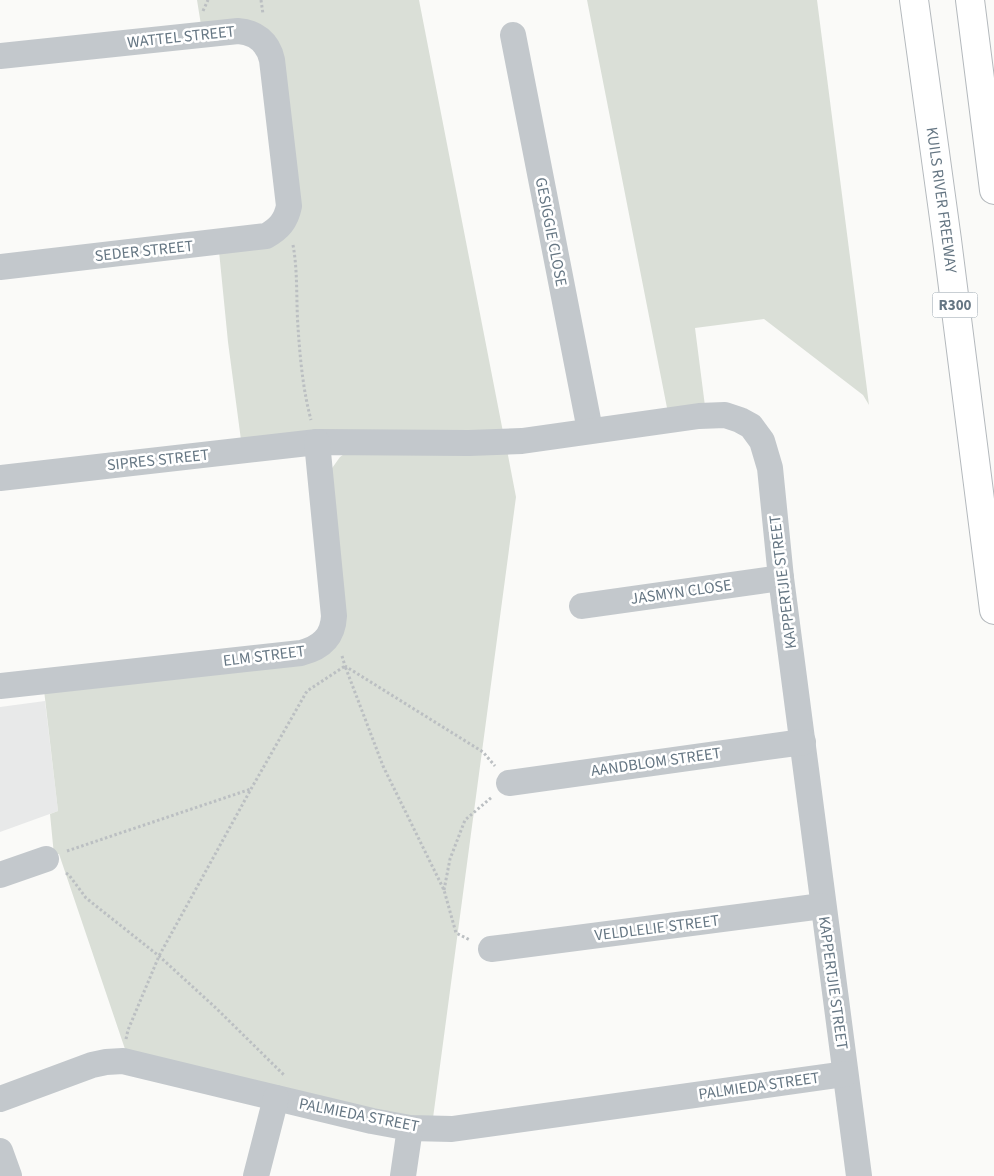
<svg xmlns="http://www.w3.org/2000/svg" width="994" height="1176" viewBox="0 0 994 1176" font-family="'Source Sans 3',sans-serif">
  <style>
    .built { fill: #e8e9e9 }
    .green { fill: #dadfd7 }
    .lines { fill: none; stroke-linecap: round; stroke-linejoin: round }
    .highway-casing { stroke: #b4b9bd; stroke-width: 30 }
    .path { stroke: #bbbfc2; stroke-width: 3; stroke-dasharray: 2.5 2.5; stroke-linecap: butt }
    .minor { stroke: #c3c8cc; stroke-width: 26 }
    .highway { stroke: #fff; stroke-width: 28 }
    .labels { text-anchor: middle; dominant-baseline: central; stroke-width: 5; stroke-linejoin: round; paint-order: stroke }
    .shield { fill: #fff; stroke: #939fa8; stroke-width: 1 }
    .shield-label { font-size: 15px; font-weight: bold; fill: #657683 }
    .street-label { font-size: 16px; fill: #657683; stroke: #fff }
  </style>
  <rect width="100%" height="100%" fill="#fafaf8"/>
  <path class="built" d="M45,701L58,811L0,832V707Z"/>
  <g class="green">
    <path d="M197,0H419L503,432L241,440L228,342L219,251L281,236L280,60L201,25Z"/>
    <path d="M587,0H817L869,405L863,395L764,319L695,328L706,414L669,418Z"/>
    <path d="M507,450L516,497L433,1118H408L126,1052L59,854L54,855L50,814L58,811L44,690L325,652L330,471L340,457L347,452Z"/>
  </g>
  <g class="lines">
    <g class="highway-casing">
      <g id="highway">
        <path id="s1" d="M914,0L947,240L994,610"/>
        <path d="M970,0L994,190"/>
      </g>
    </g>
    <g class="path">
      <path d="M261,0L263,14"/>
      <path d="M203,11L208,0"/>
      <path d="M293,245C298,272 296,300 298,327C300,358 303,390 311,420"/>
      <path d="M342,656L345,666L483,752L495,766"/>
      <path d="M67,851L251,789"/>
      <path d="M66,873L69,875L86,898L159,956L217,1009L284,1075"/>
      <path d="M444,890L450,859L465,820L492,797"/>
      <path d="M126,1039L128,1030L159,956L251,789L307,691L345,666L383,766L444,890L456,933L470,940"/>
    </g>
    <g class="minor">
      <path d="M513,35L590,430"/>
      <path d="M0,56L238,31C255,32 268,42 272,60L289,206C286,221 279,229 266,236L0,267"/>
      <path d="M0,478L317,442L469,443L522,441L699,416L725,415L740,420L751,426L762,441L770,468L781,578L859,1176"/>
      <path d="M582,606L781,578"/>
      <path d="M0,686L301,653C321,648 333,637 334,616L317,442"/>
      <path d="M509,783L803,742"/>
      <path d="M0,875L46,859"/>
      <path d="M491,949L822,906"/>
      <path d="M0,1099L92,1065L106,1062L123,1061L372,1121L410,1128L452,1129L845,1074"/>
      <path d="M0,1151L9,1176"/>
      <path d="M256,1176L276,1098"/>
      <path d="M403,1176L410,1128"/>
    </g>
    <use href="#highway" class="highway"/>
  </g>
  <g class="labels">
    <rect class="shield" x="932.5" y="292.5" width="45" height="25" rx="4"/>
    <g class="shield-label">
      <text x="955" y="305">R300</text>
    </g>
    <g class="street-label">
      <text transform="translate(181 37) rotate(-6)">WATTEL STREET</text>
      <text stroke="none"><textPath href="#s1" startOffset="202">KUILS RIVER FREEWAY</textPath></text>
      <text transform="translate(551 232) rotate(79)">GESIGGIE CLOSE</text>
      <text transform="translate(144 251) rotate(-6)">SEDER STREET</text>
      <text transform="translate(158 460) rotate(-6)">SIPRES STREET</text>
      <text transform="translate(783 582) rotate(-97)">KAPPERTJIE STREET</text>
      <text transform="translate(681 592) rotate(-8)">JASMYN CLOSE</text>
      <text transform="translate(264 656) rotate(-7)">ELM STREET</text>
      <text transform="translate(656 762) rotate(-8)">AANDBLOM STREET</text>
      <text transform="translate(657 928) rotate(-7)">VELDLELIE STREET</text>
      <text transform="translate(833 983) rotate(82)">KAPPERTJIE STREET</text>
      <text transform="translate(759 1086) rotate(-8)">PALMIEDA STREET</text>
      <text transform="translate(359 1115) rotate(11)">PALMIEDA STREET</text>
    </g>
  </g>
</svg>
